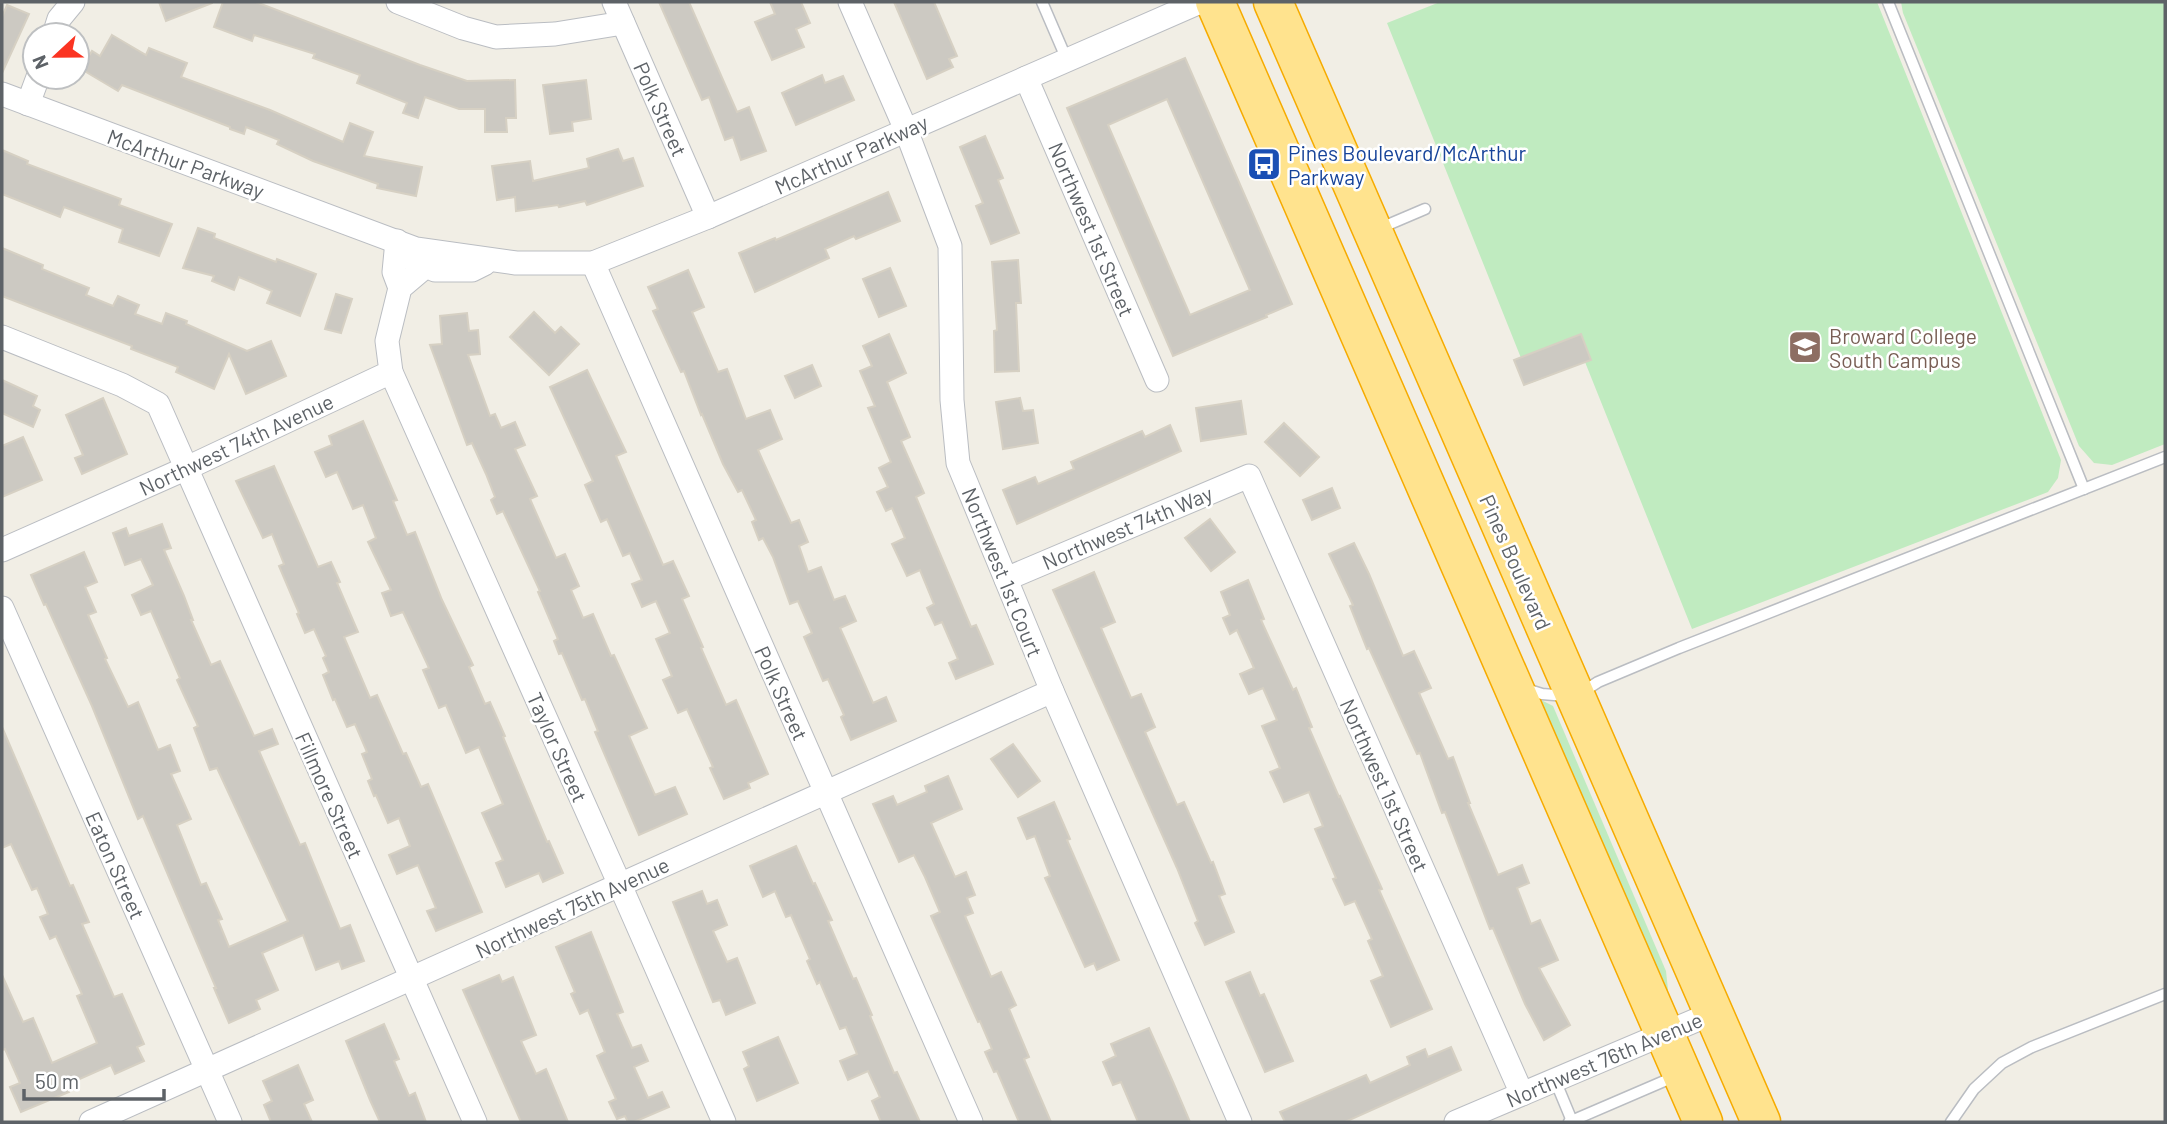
<svg xmlns="http://www.w3.org/2000/svg" width="2167" height="1124" viewBox="0 0 2167 1124" font-family="Barlow,sans-serif">
  <style>
    .green { fill: #c0ebc0 }
    .building { fill: #ccc9c2; stroke: #d6d0c3; stroke-width: 2; fill-rule: evenodd }
    .lines { fill: none; stroke-linecap: round; stroke-linejoin: round }
    .lane-casing { stroke: #babdc2; stroke-width: 13 }
    .street-casing { stroke: #babdc2; stroke-width: 25 }
    .highway-casing { stroke: #f6ab00; stroke-width: 41 }
    .lane { stroke: #fff; stroke-width: 10 }
    .street { stroke: #fff; stroke-width: 23 }
    .highway { stroke: #ffe38e; stroke-width: 38 }
    .labels { text-anchor: middle; dominant-baseline: central; stroke-width: 5; stroke-linejoin: round; paint-order: stroke }
    .street-label { font-size: 21px; fill: #5d6267; stroke: #fff }
    .transit-label { font-size: 21px; fill: #164399; stroke: #fff; text-anchor: start }
    .education-label { font-size: 21px; fill: #785e54; stroke: #fff; text-anchor: start }
  </style>
  <rect width="100%" height="100%" fill="#f1eee5"/>
  <g class="green">
    <path d="M1440,2H1877L2061,460L2058,478L2048,492L1692,629L1585,362L1531,383L1387,23Z"/>
    <path d="M1901,2H2165V444L2112,465L2094,463L2079,446L1903,13Z"/>
    <path d="M1531,695L1553,706L1666,971L1668,990L1660,993Z"/>
  </g>
  <g class="building">
    <path d="M159,2H212V3L166,21Z"/>
    <path d="M223,2H256L420,65L467,81L515,80L516,118H506L507,132H485V109H459L425,97L418,118L403,113L407,103L357,83L360,75L313,58L315,54L254,35L252,41L214,27Z"/>
    <path d="M659,2H689L737,112L749,107L766,151L741,160L733,137L725,140L709,97L702,100Z"/>
    <path d="M770,2H801L810,23L796,29L804,47L772,60L755,22L775,14Z"/>
    <path d="M894,2H934L957,56L949,59L953,67L927,79Z"/>
    <path d="M7,5L29,14L2,73V17Z"/>
    <path d="M112,35L146,55L149,48L187,63L181,77L270,110L343,142L350,123L373,132L364,156L422,167L416,196L377,188L378,184L313,161L277,144L279,140L246,127L244,134L230,129V127L122,85L118,91L81,69L92,51L100,56Z"/>
    <path d="M1185,58L1292,304L1266,315L1267,317L1173,356L1067,108ZM1167,99L1250,290L1190,315L1108,125Z"/>
    <path d="M822,75L825,83L843,76L854,100L796,125L782,93Z"/>
    <path d="M586,80L591,119L572,122L573,131L550,134L543,85Z"/>
    <path d="M985,136L1003,178L998,180L1019,233L991,244L976,206L983,203L960,147Z"/>
    <path d="M618,149L623,161L633,158L643,186L587,205L585,201L559,207L558,205L516,211L515,197L497,200L492,166L530,161L533,181L589,168L587,159Z"/>
    <path d="M2,150L28,161L27,164L121,199L119,205L172,224L159,256L119,242L123,229L64,207L60,217L2,194Z"/>
    <path d="M888,192L900,221L856,239L854,236L825,249L829,258L755,292L739,253L775,238L776,240Z"/>
    <path d="M198,228L215,234L214,238L276,262L277,259L316,274L300,316L267,303L272,291L239,277L234,290L212,281L214,276L183,268Z"/>
    <path d="M2,248L43,265L42,269L89,288L86,295L113,306L118,296L139,305L135,314L162,324L166,313L187,321L186,324L247,351L271,341L286,376L246,394L229,354L214,389L176,372L178,367L131,349L132,346L2,296Z"/>
    <path d="M1018,260L1021,303H1016L1019,371L995,372L994,331L997,330L992,262Z"/>
    <path d="M890,268L906,306L879,317L863,279Z"/>
    <path d="M688,270L704,307L692,312L718,372L727,369L746,419L770,410L782,439L758,450L791,523L799,520L808,542L799,546L808,572L821,567L834,600L845,596L856,621L840,628L845,639L873,703L886,697L896,721L851,740L841,717L844,715L828,679L823,681L804,637L812,633L798,601L790,604L773,557L763,538L759,540L752,522L756,520L742,490L738,492L723,464L702,414L701,415L684,371L681,372L653,311L658,309L648,287Z"/>
    <path d="M336,294L352,299L341,333L325,329Z"/>
    <path d="M534,312L555,333L561,327L579,344L549,375L510,337Z"/>
    <path d="M467,313L469,331L478,330L480,354L468,355L490,416L495,414L501,428L515,422L525,445L515,449L537,496L530,499L556,558L565,554L579,586L571,590L583,618L593,614L611,656L614,655L647,728L629,736L655,795L675,787L687,814L639,835L595,732L598,731L585,699L582,700L562,653L559,654L554,641L558,639L538,592L540,591L503,511L497,514L491,500L495,497L486,474L472,443L467,445L430,345L442,344L440,316Z"/>
    <path d="M889,334L906,373L887,382L910,437L901,441L924,493L916,497L971,627L976,625L993,664L956,679L949,663L958,659L942,622L935,625L927,608L934,604L920,570L907,576L892,544L905,538L892,508L886,511L877,492L888,487L879,468L891,462L868,408L875,406L860,371L872,366L863,346Z"/>
    <path d="M1581,334L1591,360L1524,385L1514,360Z"/>
    <path d="M812,365L821,386L795,398L785,376Z"/>
    <path d="M587,370L626,452L616,456L663,565L673,561L689,596L682,599L703,647L701,648L726,705L736,700L768,774L748,783L750,788L724,799L710,768L713,767L687,709L678,713L663,680L672,676L656,639L670,633L656,601L642,607L632,584L642,580L630,553L623,556L607,519L601,522L585,485L593,481L550,387Z"/>
    <path d="M2,380L37,396L33,406L40,410L33,427L2,413Z"/>
    <path d="M103,398L127,454L82,474L75,458L83,455L66,415Z"/>
    <path d="M1020,398L1023,411L1033,410L1038,443L1003,449L996,402Z"/>
    <path d="M1241,401L1246,434L1201,441L1196,408Z"/>
    <path d="M363,421L397,500L393,501L407,535L415,532L442,600L473,665L469,667L485,704L490,702L505,736L503,737L547,842L549,841L563,873L543,882L539,873L506,887L496,863L503,860L482,813L503,804L479,747L466,753L446,705L439,708L423,670L429,668L403,612L391,616L382,593L391,590L368,542L376,538L363,505L353,509L337,472L326,477L315,452L332,445L329,436Z"/>
    <path d="M1284,423L1319,457L1300,476L1265,442Z"/>
    <path d="M1170,425L1181,451L1017,524L1003,490L1035,477L1038,484L1074,469L1071,462L1142,431L1145,437Z"/>
    <path d="M23,437L42,480L2,497V446Z"/>
    <path d="M274,466L318,567L331,562L340,582L337,583L358,632L344,637L370,698L377,695L403,754L406,753L421,787L428,784L482,912L436,931L427,911L436,908L418,865L397,874L389,855L410,846L399,818L388,823L376,795L374,796L368,781L372,779L362,754L367,752L355,724L347,727L335,699L333,700L323,675L329,672L323,658L326,656L314,629L305,633L297,614L299,613L279,566L284,564L272,534L263,538L236,481Z"/>
    <path d="M1332,488L1340,508L1312,520L1303,500Z"/>
    <path d="M1210,519L1235,552L1211,571L1185,538Z"/>
    <path d="M162,524L171,548L164,550L184,596L193,620H191L211,665L220,661L254,736L272,729L278,744L259,751L300,845L305,843L340,929L350,925L364,961L342,969L339,961L316,970L303,935L262,953L278,990L256,1000L260,1009L229,1023L214,988H216L143,816L138,819L92,706L46,604L44,605L31,575L84,552L97,582L85,587L96,612L88,615L107,658L105,659L128,707L138,702L158,750L170,745L180,771L171,774L191,819L177,825L201,885L206,883L222,919L218,920L229,947L288,921L217,768L210,770L194,728L198,726L177,680L180,678L151,611L141,615L132,595L153,585L141,559L125,565L113,533L126,528L129,536Z"/>
    <path d="M1354,543L1369,574L1403,656L1414,651L1431,688L1419,693L1448,759L1453,757L1470,803H1468L1498,875L1522,865L1529,883L1517,888L1531,924L1540,920L1558,960L1539,968L1570,1025L1544,1040L1525,1004L1493,928L1490,929L1445,812L1442,813L1420,753L1417,754L1369,648L1367,649L1350,606L1353,605L1329,554Z"/>
    <path d="M1094,572L1115,622L1101,628L1131,698L1141,694L1155,727L1145,732L1177,805L1184,802L1211,863L1213,862L1225,894L1219,896L1234,932L1205,945L1195,923L1198,921L1177,868L1053,590Z"/>
    <path d="M1248,580L1264,619L1261,620L1293,690L1296,688L1312,727L1309,728L1339,797L1340,796L1382,889L1379,890L1432,1009L1391,1027L1371,981L1383,976L1368,941L1372,939L1355,901L1345,905L1333,879L1336,878L1315,829L1323,826L1309,792L1284,802L1270,772L1280,768L1262,726L1277,720L1263,688L1249,694L1240,674L1254,668L1237,630L1230,634L1223,618L1230,615L1221,592Z"/>
    <path d="M2,727L70,886L73,885L89,922L82,924L114,997L122,994L144,1044L137,1047L144,1061L115,1074L111,1065L66,1085L69,1092L21,1112L10,1087L20,1083L5,1049L2,1050V975L23,1022L33,1018L52,1063L97,1043L77,996L82,994L56,936L50,939L40,917L48,914L37,888L32,890L11,844L2,848Z"/>
    <path d="M1013,744L1040,781L1018,797L991,759Z"/>
    <path d="M948,776L962,809L931,823L955,877L966,872L975,895L967,898L973,913L965,916L991,977L1001,972L1016,1005L1009,1009L1029,1057L1024,1059L1051,1122H1019L997,1071L994,1072L985,1052L992,1049L980,1021L978,1022L931,916L940,912L925,877L914,855L899,862L873,804L893,796L897,805L927,792L925,786Z"/>
    <path d="M1054,802L1070,839L1067,840L1119,960L1097,970L1094,963L1085,967L1045,878L1050,876L1035,836L1027,839L1018,818Z"/>
    <path d="M796,846L813,884L815,883L832,920L828,921L853,979L856,978L872,1015L870,1016L894,1073L897,1072L920,1122H881L872,1101L880,1097L868,1071L848,1080L840,1061L857,1054L846,1027L840,1029L820,982L817,984L807,961L810,959L791,915L786,917L775,891L763,897L750,866Z"/>
    <path d="M702,891L707,904L717,900L727,925L713,931L727,962L737,958L755,1003L726,1015L720,1000L713,1002L673,902Z"/>
    <path d="M591,932L623,1012L617,1014L632,1048L641,1045L648,1061L634,1067L648,1098L662,1092L669,1107L634,1122H628L625,1116L617,1119L609,1102L616,1099L597,1056L605,1052L588,1010L580,1014L571,994L575,992L556,947Z"/>
    <path d="M1250,972L1260,996L1264,994L1293,1061L1265,1072L1226,982Z"/>
    <path d="M499,975L502,982L513,977L536,1035L521,1041L536,1074L546,1069L568,1122H521L463,990Z"/>
    <path d="M384,1024L399,1059L394,1061L409,1096L415,1093L426,1122H380L370,1100L346,1041Z"/>
    <path d="M1149,1028L1173,1082L1190,1122H1138L1121,1082L1113,1085L1103,1062L1116,1056L1111,1044Z"/>
    <path d="M778,1037L798,1083L757,1101L744,1069L749,1066L743,1052Z"/>
    <path d="M1451,1047L1461,1070L1345,1122H1285L1280,1112L1366,1075L1370,1083L1410,1065L1407,1057L1425,1049L1428,1057Z"/>
    <path d="M298,1065L313,1100L304,1104L312,1122H271L264,1105L272,1101L263,1081Z"/>
  </g>
  <g class="lines">
    <g class="lane-casing">
      <g id="lane">
        <path d="M1042,2L1067,60"/>
        <path d="M1888,2L2084,489"/>
        <path d="M1378,229L1425,209"/>
        <path d="M1523,688L1542,694L1566,696"/>
        <path d="M1581,693L1598,682L1679,648L2165,457"/>
        <path d="M1555,1080L1572,1121"/>
        <path d="M1569,1122L1676,1076"/>
        <path d="M1951,1122L1974,1089L2002,1063L2032,1047L2165,994"/>
      </g>
    </g>
    <g class="street-casing">
      <g id="street">
        <path d="M398,2L463,28L496,37L555,34L623,23"/>
        <path d="M614,2L708,217"/>
        <path d="M850,2L906,130L950,246L952,400L958,463L1052,691L1240,1122"/>
        <path d="M54,35L59,19L73,2"/>
        <path d="M1026,78L1157,380"/>
        <path d="M2,94L416,249L516,263H593L708,217L1200,2"/>
        <path d="M28,104L38,77"/>
        <path d="M397,241L394,272L400,288"/>
        <path d="M414,260L435,270H472L484,264"/>
        <path d="M593,263L971,1122"/>
        <path d="M2,337L122,385L158,404L475,1122"/>
        <path d="M391,372L620,885L724,1122"/>
        <path d="M2,550L187,468L391,372L387,341L400,288L426,266"/>
        <path d="M1006,579L1249,476L1522,1094"/>
        <path d="M2,608L230,1122"/>
        <path d="M91,1122L1052,691"/>
        <path d="M1456,1122L1713,1013"/>
      </g>
    </g>
    <g class="highway-casing">
      <g id="highway">
        <path d="M1215,2L1703,1122"/>
        <path d="M1273,2L1761,1122"/>
      </g>
    </g>
    <use href="#lane" class="lane"/>
    <use href="#street" class="street"/>
    <use href="#highway" class="highway"/>
  </g>
  <defs>
    <g id="bus-square" transform="scale(1.75)"><rect x="-9" y="-9" width="18" height="18" rx="4" fill="#1a4fb4" stroke="#fff"/><path d="M-5-6H5V4H4V6H2V4H-2V6H-4V4H-5ZM-3.5-4V0h7V-4ZM-3.5 1.2v1.5H-2V1.2ZM2 1.2v1.5H3.5V1.2Z" fill="#fff"/></g>
    <g id="university-square" transform="scale(1.75)"><rect x="-9" y="-9" width="18" height="18" rx="4" fill="#8d6e63" stroke="#fff"/><path d="M0-5L7-2L0 1L-7-2ZM-4 1L0 2.5L4 1V4Q0 6-4 4Z" fill="#fff"/></g>
  </defs>
  <g fill-rule="evenodd">
    <use href="#bus-square" x="1264" y="164"/>
    <use href="#university-square" x="1805" y="347"/>
  </g>
  <g class="labels">
    <g class="street-label">
      <text transform="translate(661 109) rotate(66)">Polk Street</text>
      <text transform="translate(851 154) rotate(-24)">McArthur Parkway</text>
      <text transform="translate(186 163) rotate(20)">McArthur Parkway</text>
      <text transform="translate(1092 229) rotate(67)">Northwest 1st Street</text>
      <text transform="translate(236 444) rotate(-25)">Northwest 74th Avenue</text>
      <text transform="translate(1127 527) rotate(-23)">Northwest 74th Way</text>
      <text transform="translate(1516 562) rotate(66)">Pines Boulevard</text>
      <text transform="translate(1003 572) rotate(68)">Northwest 1st Court</text>
      <text transform="translate(782 693) rotate(66)">Polk Street</text>
      <text transform="translate(558 747) rotate(66)">Taylor Street</text>
      <text transform="translate(1385 785) rotate(66)">Northwest 1st Street</text>
      <text transform="translate(330 795) rotate(66)">Fillmore Street</text>
      <text transform="translate(116 865) rotate(66)">Eaton Street</text>
      <text transform="translate(572 907) rotate(-25)">Northwest 75th Avenue</text>
      <text transform="translate(1604 1059) rotate(-23)">Northwest 76th Avenue</text>
    </g>
    <g class="transit-label">
      <text x="1288" y="152">Pines Boulevard/McArthur<tspan x="1288" dy="24">Parkway</tspan></text>
    </g>
    <g class="education-label">
      <text x="1829" y="335">Broward College<tspan x="1829" dy="24">South Campus</tspan></text>
    </g>
  </g>
  <rect width="2167" height="1124" fill="none" stroke="#5d6267" stroke-width="7"/>
  <g transform="translate(56 56) rotate(248)"><circle r="33" fill="#ffffff" stroke="#bec0c2" stroke-width="2"/>
  <path d="M0-5L12 26L0 18L-12 26Z" fill="#fb3422"/>
  <text y="-10" font-size="19" font-weight="bold" text-anchor="middle" fill="#5d6267">N</text>
  </g>
  <path d="M24 1089v10h140v-10" fill="none" stroke="#5d6267" stroke-width="3.5"/>
  <text x="35" y="1089" font-size="21" fill="#5d6267" stroke="#ffffff" stroke-width="5" paint-order="stroke">50 m</text>
</svg>
